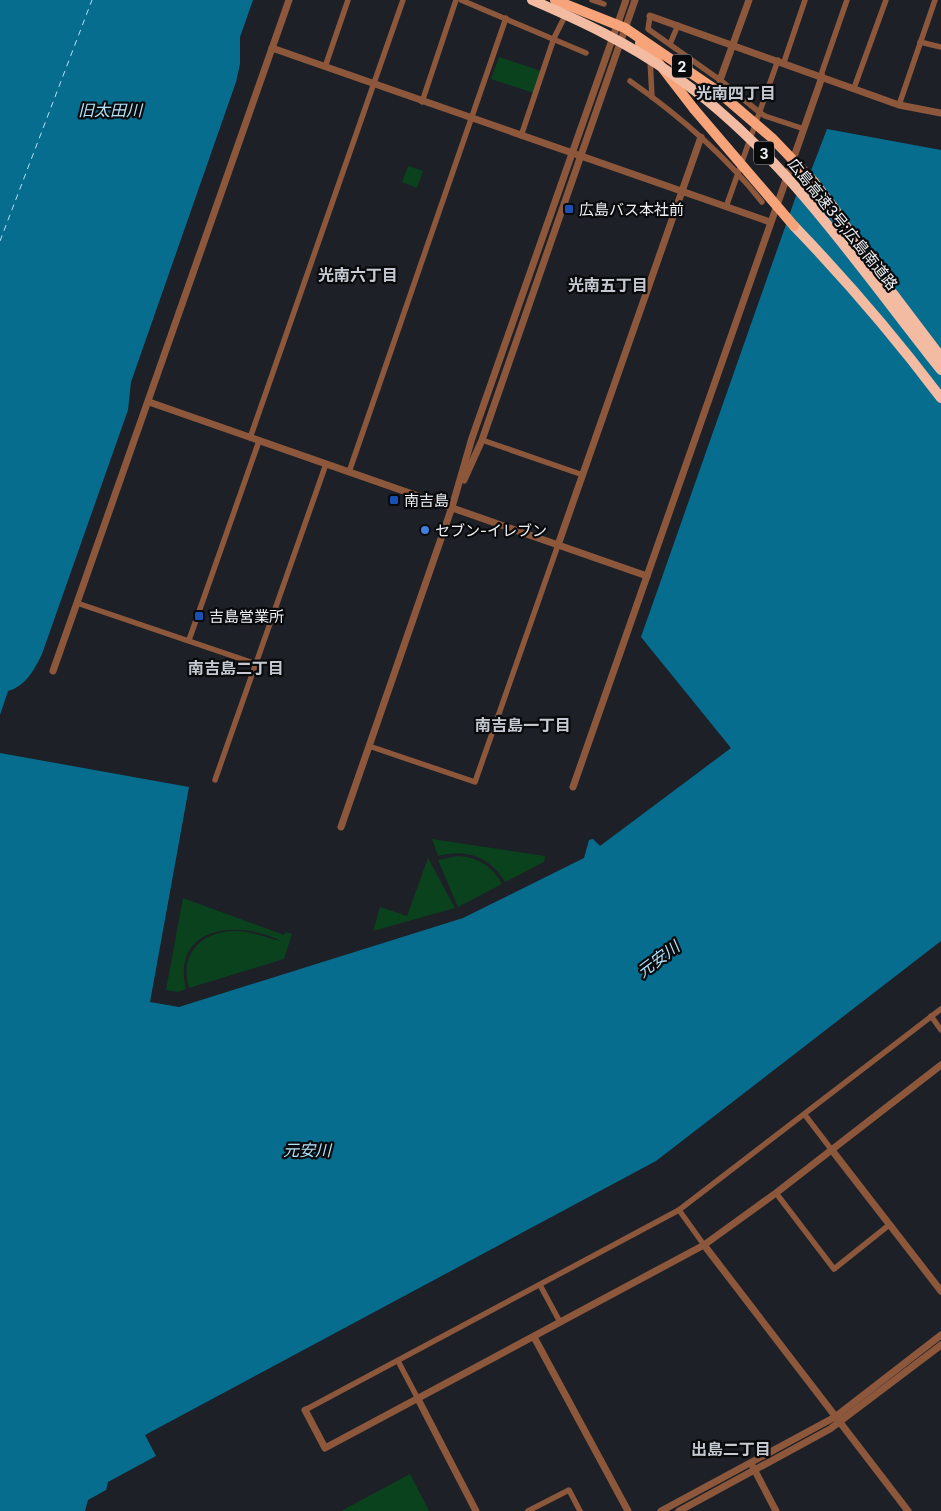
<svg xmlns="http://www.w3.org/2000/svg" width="941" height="1511" viewBox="0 0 941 1511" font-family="Inter,'Noto Sans JP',sans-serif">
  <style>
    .green { fill: #0a421d }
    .water { fill: #066d8f }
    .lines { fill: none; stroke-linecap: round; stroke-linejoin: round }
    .ferry { stroke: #b1e2fa; stroke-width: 1; stroke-dasharray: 6 5; stroke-linecap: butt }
    .minor { stroke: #8d573c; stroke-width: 5.5 }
    .tertiary { stroke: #8d573c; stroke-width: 7 }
    .trunk { stroke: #f7a47a; stroke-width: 10 }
    .motorway { stroke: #f3bca2; stroke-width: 10 }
    .trunk-bridge { stroke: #f7a47a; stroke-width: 10 }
    .motorway-bridge { stroke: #f3bca2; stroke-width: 10 }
    .transit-dot { fill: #1a4fb4; stroke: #080a0c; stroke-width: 2 }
    .shop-dot { fill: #3f7fe0; stroke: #080a0c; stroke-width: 2 }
    .labels { text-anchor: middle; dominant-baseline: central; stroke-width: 4.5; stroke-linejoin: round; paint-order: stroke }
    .shield { fill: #080a0c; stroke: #aaacaf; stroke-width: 1 }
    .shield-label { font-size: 14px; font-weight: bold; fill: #eff1f5 }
    .poi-label { font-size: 15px; fill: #eff1f5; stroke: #080a0c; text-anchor: start }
    .street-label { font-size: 15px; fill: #eff1f5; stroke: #080a0c }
    .neighbourhood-label { font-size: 16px; font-weight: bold; fill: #c5cad2; stroke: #080a0c }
    .water-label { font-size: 16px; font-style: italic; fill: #b1e2fa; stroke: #080a0c }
  </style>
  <rect width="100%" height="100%" fill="#1d2026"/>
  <g class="green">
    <path d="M499,57L541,71L534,93L491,79Z"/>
    <path d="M408,166L423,171L417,188L402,182Z"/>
    <path d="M432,839L545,856L544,862L505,882C491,857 465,848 438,856Z"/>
    <path d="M458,856C478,857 493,867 502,884L458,907L438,860Z"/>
    <path d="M428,858L455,908L373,931L380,907L407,916Z"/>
    <path d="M183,898L284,935L286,932L292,934L284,959L189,988C177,948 210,926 247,932C259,934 270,939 281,941C238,919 171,926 186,989L178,992L166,990Z"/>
    <path d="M410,1474L429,1511H341Z"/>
  </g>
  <g class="water">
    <path d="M0,0H253L240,37V64L236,82L131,382L128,410L42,654C34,670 26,686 8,691L0,715Z"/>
    <path d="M827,129L941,150V941L656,1161L145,1435L156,1456L108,1482L106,1490L88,1500L85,1511H0V753L189,787L150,1002L179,1007L463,918L584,858L589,840L593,839L600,846L731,748L641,637L796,196L801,197Z"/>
  </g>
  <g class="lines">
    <path class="ferry" d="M0,241L92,0"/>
    <g class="minor">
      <path d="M461,0L586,53"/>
      <path d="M592,0L604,4"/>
      <path d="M650,16L648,29L720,80L759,112L765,116L804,129"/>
      <path d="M920,42L941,47"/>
      <path d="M670,44L678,25"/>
      <path d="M650,59L652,97"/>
      <path d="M784,62L805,0"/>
      <path d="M325,67L348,0"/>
      <path d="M822,77V72L847,0"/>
      <path d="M630,81C680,116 724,154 762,202"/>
      <path d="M854,88L886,0"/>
      <path d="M422,102L456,0"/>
      <path d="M899,105L935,0"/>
      <path d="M521,136L554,38L566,14"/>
      <path d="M726,207L778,60"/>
      <path d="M250,438L403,0"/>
      <path d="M482,440L583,475"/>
      <path d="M349,472L506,18"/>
      <path d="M77,603L256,664"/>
      <path d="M189,640L259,441"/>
      <path d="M369,746L475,782L558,545"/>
      <path d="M215,780L326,464"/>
      <path d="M931,1016L941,1030"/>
      <path d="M805,1115L831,1149"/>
      <path d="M776,1193L834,1269L889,1225"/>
      <path d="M679,1210L704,1245"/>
      <path d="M540,1285L560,1322"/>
      <path d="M398,1361L418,1399"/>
      <path d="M305,1410L679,1210L941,1009"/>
      <path d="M528,1511L569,1490L580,1511"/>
    </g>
    <g class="tertiary">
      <path d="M650,16L899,105L941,113"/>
      <path d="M272,48L770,222"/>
      <path d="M720,80L749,0"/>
      <path d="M149,402L647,576L822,77"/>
      <path d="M464,480L482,440L635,0"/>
      <path d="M558,545L701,137"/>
      <path d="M53,671L289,0"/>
      <path d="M573,787L647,576"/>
      <path d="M341,827L452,507L472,438L626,0"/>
      <path d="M831,1149L941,1291"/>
      <path d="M704,1245L908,1511"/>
      <path d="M534,1337L628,1511"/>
      <path d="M418,1399L476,1511"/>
      <path d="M305,1410L325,1448L704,1245L776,1193L941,1065"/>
      <path d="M753,1467L776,1511"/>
      <path d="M661,1511L835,1417L941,1335"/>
      <path d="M679,1511L830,1429L941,1345"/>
    </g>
    <g class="trunk">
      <path d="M555,0L625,28L716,90"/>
      <path d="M640,43L657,61L694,109"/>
    </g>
    <g class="motorway">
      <path d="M814,182L834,208L866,258L941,357"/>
      <path d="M794,226C847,281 895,337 941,398"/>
    </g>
    <g class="trunk-bridge">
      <path d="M716,90L772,138L814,182"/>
      <path d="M694,109L794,226"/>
    </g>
    <path class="motorway-bridge" d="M532,0C581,21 628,43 672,74C783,151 858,266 941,370"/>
  </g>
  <g class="transit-dot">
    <rect x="564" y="204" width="10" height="10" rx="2.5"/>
    <rect x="389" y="495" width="10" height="10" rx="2.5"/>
    <rect x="194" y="611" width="10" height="10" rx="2.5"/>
  </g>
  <circle class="shop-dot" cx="425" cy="530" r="5"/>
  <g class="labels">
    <g class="shield">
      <rect x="672" y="54.5" width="20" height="23" rx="4"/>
      <rect x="754" y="141.5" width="20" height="23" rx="4"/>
    </g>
    <g class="shield-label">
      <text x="682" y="66">2</text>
      <text x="764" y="153">3</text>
    </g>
    <g class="poi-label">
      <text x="579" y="209">広島バス本社前</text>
      <text x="404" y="500">南吉島</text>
      <text x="435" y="530">セブン-イレブン</text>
      <text x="209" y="616">吉島営業所</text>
    </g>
    <g class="street-label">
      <text transform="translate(843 224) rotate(51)">広島高速3号;広島南道路</text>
    </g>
    <g class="neighbourhood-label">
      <text x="736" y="93">光南四丁目</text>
      <text x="358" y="275">光南六丁目</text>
      <text x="608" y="285">光南五丁目</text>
      <text x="236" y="668">南吉島二丁目</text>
      <text x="523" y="725">南吉島一丁目</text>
      <text x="731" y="1449">出島二丁目</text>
    </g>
    <g class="water-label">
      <text x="110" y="110">旧太田川</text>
      <text transform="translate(658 959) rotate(-37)">元安川</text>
      <text x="307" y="1150">元安川</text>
    </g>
  </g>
</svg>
